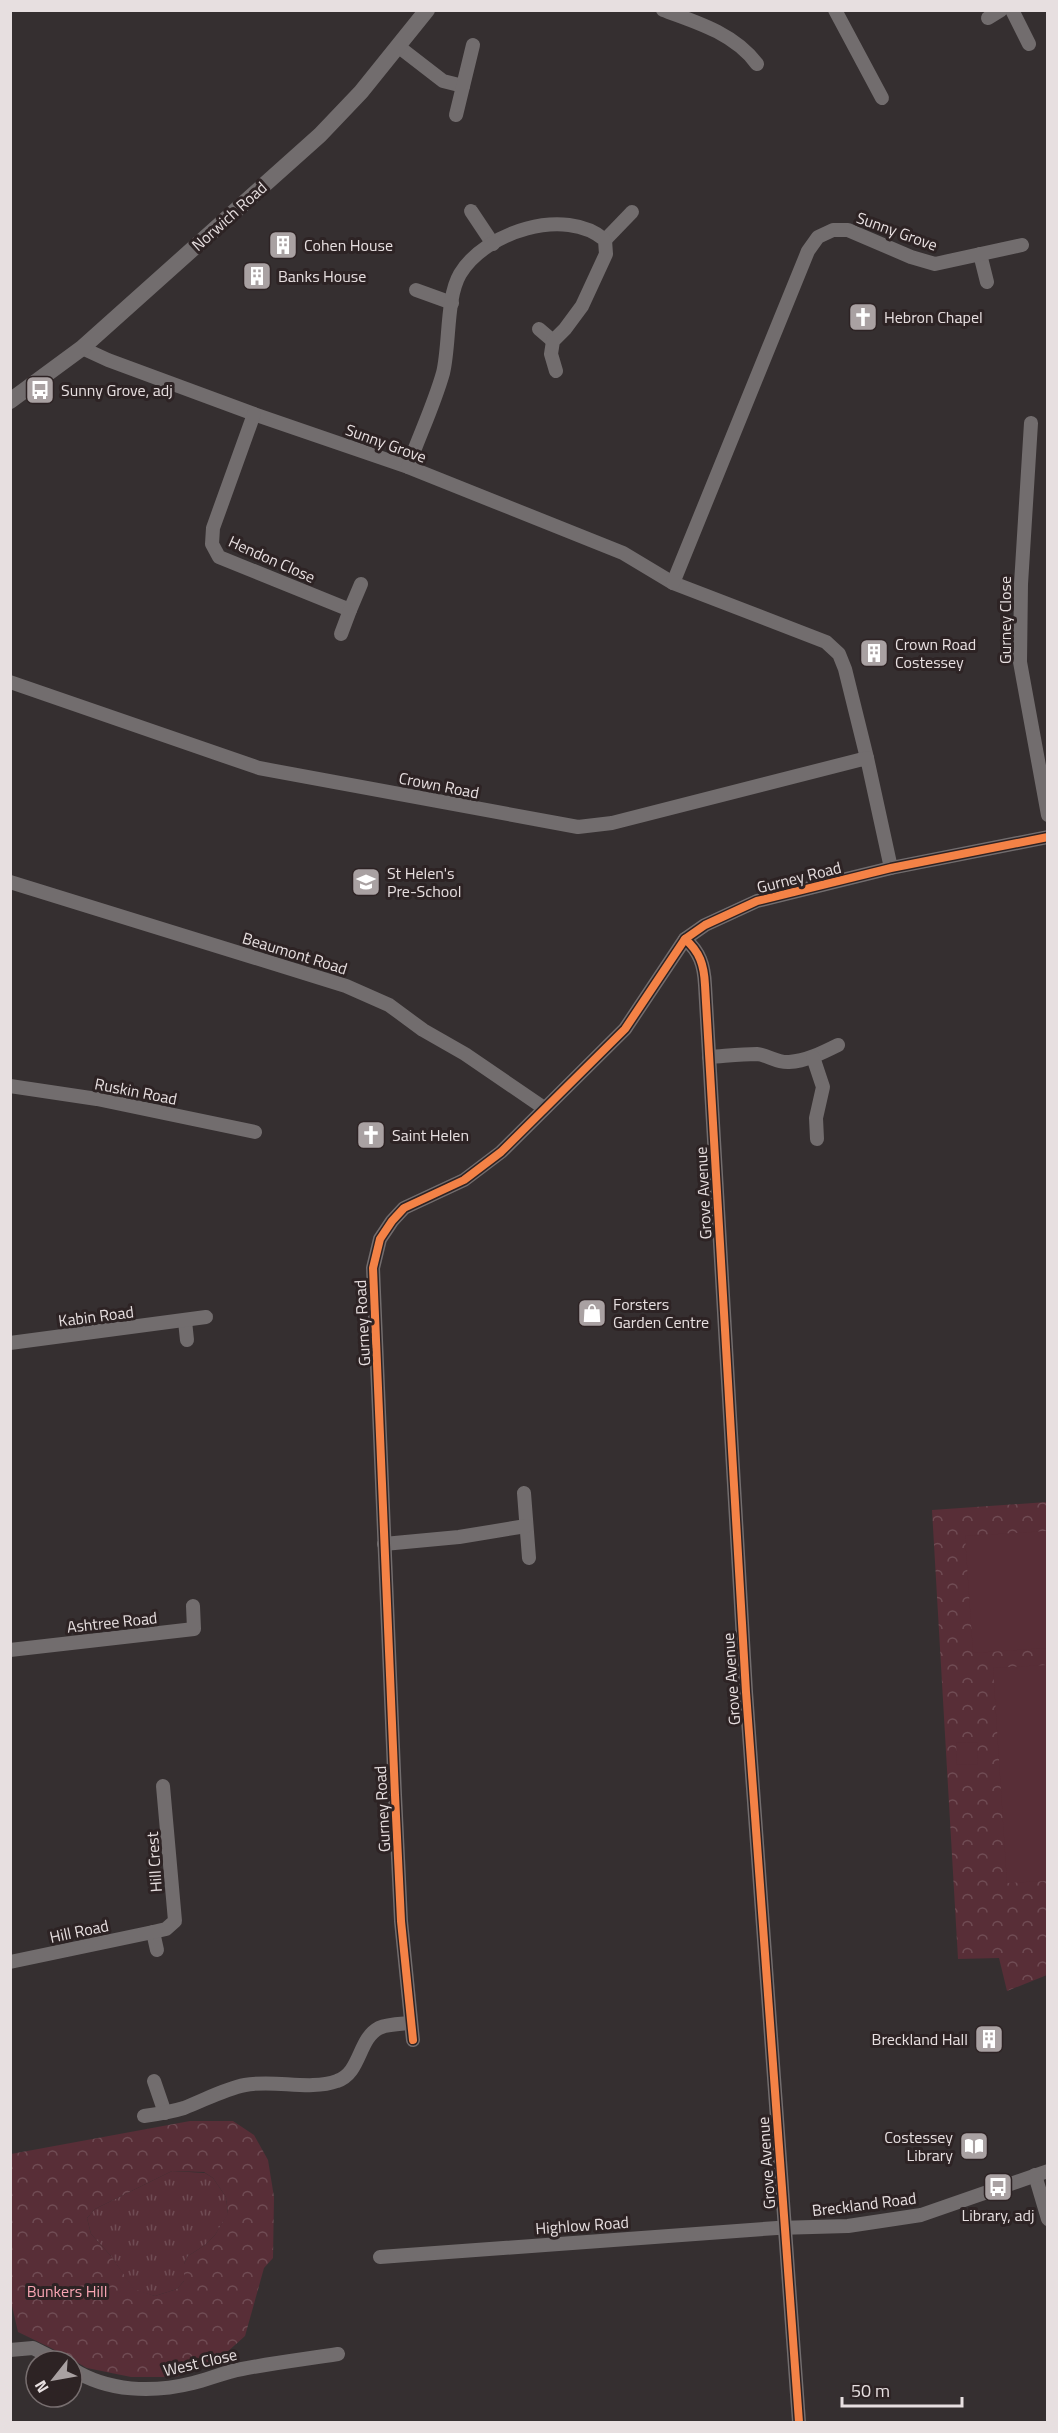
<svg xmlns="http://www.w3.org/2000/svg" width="1058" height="2433" viewBox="0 0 1058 2433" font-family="'Titillium Web',sans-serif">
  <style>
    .grass { fill: url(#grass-tufts) }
    .forest { fill: url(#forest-crowns); fill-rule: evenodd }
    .pitch { fill: #582e37 }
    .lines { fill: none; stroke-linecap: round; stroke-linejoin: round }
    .minor { stroke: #726d6e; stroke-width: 14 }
    .tertiary { stroke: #726d6e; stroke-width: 16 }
    .cycleway-casing { stroke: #2d2324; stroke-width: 11 }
    .cycleway { stroke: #f48246; stroke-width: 8 }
    .labels { text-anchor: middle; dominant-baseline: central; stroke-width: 6; stroke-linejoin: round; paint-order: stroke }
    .street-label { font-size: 16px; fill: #e7dfe0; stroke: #2d2324 }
    .poi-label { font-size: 16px; fill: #e7dfe0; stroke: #2d2324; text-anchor: start }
    .park-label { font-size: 16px; fill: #f7a4b2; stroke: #2d2324 }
  </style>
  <defs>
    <pattern id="grass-tufts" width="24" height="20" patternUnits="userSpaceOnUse" patternTransform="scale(1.5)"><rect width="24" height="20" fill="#582e37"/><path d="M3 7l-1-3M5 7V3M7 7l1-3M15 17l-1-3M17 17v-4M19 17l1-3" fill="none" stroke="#704c54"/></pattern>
    <pattern id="forest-crowns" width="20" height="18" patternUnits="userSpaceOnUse" patternTransform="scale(1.5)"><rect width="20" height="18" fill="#582e37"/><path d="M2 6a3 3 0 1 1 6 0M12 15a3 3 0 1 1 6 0" fill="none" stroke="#704c54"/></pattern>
  </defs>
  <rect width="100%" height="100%" fill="#352f30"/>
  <path class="grass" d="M172,2171L205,2173L213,2178L226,2197L228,2214L215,2235L205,2245L188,2256L184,2264V2281L177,2289L155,2296L134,2290L111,2256L91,2234L87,2218L95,2209Z"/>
  <g class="forest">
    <path d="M1047,1502V1975L1007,1991L999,1958L958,1959L932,1510Z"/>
    <path d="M190,2121H233L254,2135L268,2160L274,2197L273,2258L264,2268L245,2336L225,2354L176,2377H131L87,2368L51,2348L18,2332L10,2297L11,2154ZM172,2171L204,2172L213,2178L226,2197L228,2213L215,2235L205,2245L188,2256L184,2264V2281L177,2289L155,2296L134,2289L111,2256L91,2234L87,2218L95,2209Z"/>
  </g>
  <g class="pitch">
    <path d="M1047,1531V1648L973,1653L965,1536Z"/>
    <path d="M1047,1665V1881L1007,1883L993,1668Z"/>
    <path d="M977,1742L978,1764L957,1765L956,1743Z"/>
  </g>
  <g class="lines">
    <g class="minor">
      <path d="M663,10C697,22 735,34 757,64"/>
      <path d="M835,10L882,98"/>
      <path d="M1012,10L1029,44"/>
      <path d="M988,18L1001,10"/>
      <path d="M399,47L443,81L463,86"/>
      <path d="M456,115L473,45"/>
      <path d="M471,211L493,244"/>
      <path d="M605,240L632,212"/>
      <path d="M980,254L987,282"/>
      <path d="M416,290L452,303"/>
      <path d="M539,329L553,341"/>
      <path d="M82,348L108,360L254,414L408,467L623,553L673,583L826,642L839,654L845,669L867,758"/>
      <path d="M254,414L213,528L212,544L219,557L350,610L361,584"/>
      <path d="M1031,423L1021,584L1020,662L1048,815"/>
      <path d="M408,467C419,436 434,405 443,373C450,344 446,298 460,274C485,232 565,206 605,240L606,254L582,306L565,329L553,341L551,354L556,371"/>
      <path d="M673,583L808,251L818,237L833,230H848L911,257L935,264L1022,245"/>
      <path d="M341,634L350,610"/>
      <path d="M10,682L259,768L578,827L612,823L867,758L891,868"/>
      <path d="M10,882L346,986L389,1005L423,1030L465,1054L544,1108"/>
      <path d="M685,939C700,952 704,965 705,985L746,1692L799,2422"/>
      <path d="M709,1057C725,1056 741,1054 757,1054C768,1055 777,1063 789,1062C806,1061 822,1053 838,1045"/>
      <path d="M813,1057L823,1087L816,1118L817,1139"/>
      <path d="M10,1086L97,1099L255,1132"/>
      <path d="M185,1321L187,1340"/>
      <path d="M10,1343L206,1317"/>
      <path d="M524,1493L529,1558"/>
      <path d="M384,1544L459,1537L526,1526"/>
      <path d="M10,1650L194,1629L193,1606"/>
      <path d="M153,1932L157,1950"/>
      <path d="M10,1962L153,1932L166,1929L175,1921L163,1786"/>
      <path d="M413,2040L401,1921L395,1795L373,1268L380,1239L392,1221L404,1208L464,1180L501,1152L625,1029L685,939L705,925L757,901L891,868L1048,837"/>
      <path d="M154,2081L165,2113"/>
      <path d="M144,2116C158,2114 171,2112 184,2108C205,2100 224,2089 245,2085C274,2079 310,2091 337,2081C361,2073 358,2039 379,2028C388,2024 401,2024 411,2023"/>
      <path d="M1035,2175L1048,2219"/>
      <path d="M380,2257L777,2228L848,2226L921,2215L1048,2171"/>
      <path d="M10,2350L33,2348L59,2361"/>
      <path d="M72,2369C108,2392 153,2393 193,2383C209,2379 225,2372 242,2369C273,2363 306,2359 338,2354"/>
    </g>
    <path class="tertiary" d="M10,401L82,348L320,135L361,92L427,10"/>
    <g class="cycleway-casing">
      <g id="cycleway">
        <path d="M685,939C700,952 704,965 705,985L746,1692L799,2422"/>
        <path d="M413,2040L401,1921L395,1795L373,1268L380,1239L392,1221L404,1208L464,1180L501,1152L625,1029L685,939L705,925L757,901L891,868L1048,837"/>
      </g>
    </g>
    <use href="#cycleway" class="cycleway"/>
  </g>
  <defs>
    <g id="building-square" transform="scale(1.5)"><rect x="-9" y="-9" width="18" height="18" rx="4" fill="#a9a1a2" stroke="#2d2324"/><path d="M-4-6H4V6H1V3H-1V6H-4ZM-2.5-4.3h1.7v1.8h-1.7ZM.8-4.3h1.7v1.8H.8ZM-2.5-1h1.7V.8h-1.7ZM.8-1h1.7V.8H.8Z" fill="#fff"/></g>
    <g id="church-square" transform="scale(1.5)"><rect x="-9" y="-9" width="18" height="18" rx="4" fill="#a9a1a2" stroke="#2d2324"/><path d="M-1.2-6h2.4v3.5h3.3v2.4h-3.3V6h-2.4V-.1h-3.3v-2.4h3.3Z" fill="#fff"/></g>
    <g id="bus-square" transform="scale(1.5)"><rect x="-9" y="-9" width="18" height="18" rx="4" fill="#a9a1a2" stroke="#2d2324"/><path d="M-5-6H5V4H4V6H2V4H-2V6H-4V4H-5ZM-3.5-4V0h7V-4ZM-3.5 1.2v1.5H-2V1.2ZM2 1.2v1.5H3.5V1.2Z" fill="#fff"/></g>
    <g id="school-square" transform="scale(1.5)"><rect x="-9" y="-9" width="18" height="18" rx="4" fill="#a9a1a2" stroke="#2d2324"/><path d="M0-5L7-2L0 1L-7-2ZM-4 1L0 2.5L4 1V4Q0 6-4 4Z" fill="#fff"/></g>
    <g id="shop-square" transform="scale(1.5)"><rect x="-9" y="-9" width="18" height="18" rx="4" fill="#a9a1a2" stroke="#2d2324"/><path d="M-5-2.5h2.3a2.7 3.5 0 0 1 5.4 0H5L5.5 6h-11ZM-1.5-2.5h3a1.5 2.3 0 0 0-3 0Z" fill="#fff"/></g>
    <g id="library-square" transform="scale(1.5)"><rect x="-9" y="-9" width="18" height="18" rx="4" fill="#a9a1a2" stroke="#2d2324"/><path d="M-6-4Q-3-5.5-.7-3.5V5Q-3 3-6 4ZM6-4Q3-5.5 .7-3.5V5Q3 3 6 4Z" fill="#fff"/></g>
  </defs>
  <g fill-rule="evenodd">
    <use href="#building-square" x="283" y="245"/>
    <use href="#building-square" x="257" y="276"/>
    <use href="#church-square" x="863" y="317"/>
    <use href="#bus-square" x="40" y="390"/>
    <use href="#building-square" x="874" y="653"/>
    <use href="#school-square" x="366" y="882"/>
    <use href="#church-square" x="371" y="1135"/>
    <use href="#shop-square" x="592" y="1313"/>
    <use href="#building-square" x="989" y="2039"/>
    <use href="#library-square" x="974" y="2146"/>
    <use href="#bus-square" x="998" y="2187"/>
  </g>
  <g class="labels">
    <g class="street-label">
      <text transform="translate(229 216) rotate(-42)">Norwich Road</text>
      <text transform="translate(897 231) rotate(20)">Sunny Grove</text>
      <text transform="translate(386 443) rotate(20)">Sunny Grove</text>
      <text transform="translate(272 559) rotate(24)">Hendon Close</text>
      <text transform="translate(1005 620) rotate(-90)">Gurney Close</text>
      <text transform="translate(439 785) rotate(11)">Crown Road</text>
      <text transform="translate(799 877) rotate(-14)">Gurney Road</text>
      <text transform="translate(295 953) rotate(17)">Beaumont Road</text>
      <text transform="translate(136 1091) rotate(11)">Ruskin Road</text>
      <text transform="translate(703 1193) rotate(-93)">Grove Avenue</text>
      <text transform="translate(96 1316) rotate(-7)">Kabin Road</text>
      <text transform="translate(362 1323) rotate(-93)">Gurney Road</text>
      <text transform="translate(112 1622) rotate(-6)">Ashtree Road</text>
      <text transform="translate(731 1679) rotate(-94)">Grove Avenue</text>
      <text transform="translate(382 1809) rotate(-93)">Gurney Road</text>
      <text transform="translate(154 1862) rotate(-94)">Hill Crest</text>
      <text transform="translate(79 1931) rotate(-12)">Hill Road</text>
      <text transform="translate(766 2163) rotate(-94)">Grove Avenue</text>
      <text transform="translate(864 2204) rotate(-7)">Breckland Road</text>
      <text transform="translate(582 2225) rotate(-4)">Highlow Road</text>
      <text transform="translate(200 2362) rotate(-13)">West Close</text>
    </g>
    <g class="poi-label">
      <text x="304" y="245">Cohen House</text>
      <text x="278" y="276">Banks House</text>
      <text x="884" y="317">Hebron Chapel</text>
      <text x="61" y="390">Sunny Grove, adj</text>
      <text x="895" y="644">Crown Road<tspan x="895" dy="18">Costessey</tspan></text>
      <text x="387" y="873">St Helen's<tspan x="387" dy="18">Pre-School</tspan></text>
      <text x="392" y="1135">Saint Helen</text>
      <text x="613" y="1304">Forsters<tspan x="613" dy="18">Garden Centre</tspan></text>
      <text x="968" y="2039" text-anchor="end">Breckland Hall</text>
      <text x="953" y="2137" text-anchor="end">Costessey<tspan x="953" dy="18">Library</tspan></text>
      <text x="998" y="2215" text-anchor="middle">Library, adj</text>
    </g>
    <g class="park-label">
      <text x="67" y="2291">Bunkers Hill</text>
    </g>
  </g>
  <rect width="1058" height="2433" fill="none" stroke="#e7dfe0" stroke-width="24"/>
  <g transform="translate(54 2379) rotate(239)"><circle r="28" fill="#2d2324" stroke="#776e6f" stroke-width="1.5"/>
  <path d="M0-4.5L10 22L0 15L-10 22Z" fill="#a9a1a2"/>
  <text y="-9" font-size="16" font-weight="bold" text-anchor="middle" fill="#e7dfe0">N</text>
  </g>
  <path d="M842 2397v9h120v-9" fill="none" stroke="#e7dfe0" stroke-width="3"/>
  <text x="851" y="2397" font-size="18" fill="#e7dfe0" stroke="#2d2324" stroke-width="4.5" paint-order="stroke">50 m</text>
</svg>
